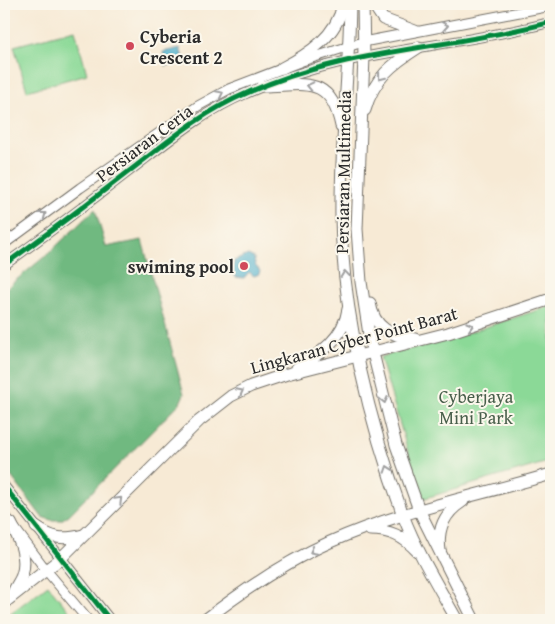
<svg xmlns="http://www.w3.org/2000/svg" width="555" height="624" viewBox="0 0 555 624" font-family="'Gentium Book Plus',serif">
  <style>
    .green { fill: #8bd997; stroke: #5b8261 }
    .forest { fill: #70b980; stroke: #4e7256 }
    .water { fill: #4caecb; stroke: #3c6c7b }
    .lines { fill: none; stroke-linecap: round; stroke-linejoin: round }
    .minor-casing { stroke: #726e66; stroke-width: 11 }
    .major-casing { stroke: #726e66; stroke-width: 13 }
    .minor { stroke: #fff; stroke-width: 9 }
    .major { stroke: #fff; stroke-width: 11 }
    .cycleway-casing { stroke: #fbf7ec; stroke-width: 8 }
    .cycleway { stroke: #00873e; stroke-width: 5 }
    .oneway { stroke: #a0a0a0 }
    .poi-dot { fill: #d1495b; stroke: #fbf7ec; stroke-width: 2 }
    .labels { text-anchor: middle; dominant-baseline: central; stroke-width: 4; stroke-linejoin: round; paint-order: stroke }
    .poi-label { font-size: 18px; font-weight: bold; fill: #2b2b2b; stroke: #fbf7ec; text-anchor: start }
    .street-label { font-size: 18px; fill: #2b2b2b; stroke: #fbf7ec }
    .park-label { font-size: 18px; fill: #485f4b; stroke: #fbf7ec }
  </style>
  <rect width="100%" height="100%" fill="#fbf7ec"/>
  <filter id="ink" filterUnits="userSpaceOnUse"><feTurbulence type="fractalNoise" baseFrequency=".02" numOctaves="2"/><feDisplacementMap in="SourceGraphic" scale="10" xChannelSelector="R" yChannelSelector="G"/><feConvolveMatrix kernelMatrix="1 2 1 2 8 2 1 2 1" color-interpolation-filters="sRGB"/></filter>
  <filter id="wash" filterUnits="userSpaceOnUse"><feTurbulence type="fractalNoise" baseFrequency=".0096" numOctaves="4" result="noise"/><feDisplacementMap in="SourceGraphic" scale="20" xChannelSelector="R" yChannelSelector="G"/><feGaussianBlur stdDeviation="1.12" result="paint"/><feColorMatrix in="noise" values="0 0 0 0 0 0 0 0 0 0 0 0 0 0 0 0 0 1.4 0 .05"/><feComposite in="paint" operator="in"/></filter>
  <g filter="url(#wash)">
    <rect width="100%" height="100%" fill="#f7ead5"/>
    <g class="green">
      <path d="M75,30L87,74L27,91L14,46Z"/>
      <path d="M551,306V461L422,499L380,357L442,341Z"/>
      <path d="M48,585L76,620H4V618Z"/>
    </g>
    <path class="forest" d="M95,209L106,247L142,240L184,394L180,403L69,515L61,520H51L42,517L4,467V290L49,253Z"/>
    <g class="water">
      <path d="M180,48L184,61L166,66L163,52Z"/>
      <path d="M248,255L254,258L255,265L260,271L259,274L254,276L249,272L244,278L235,277L231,271L234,261Z"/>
    </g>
  </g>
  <g filter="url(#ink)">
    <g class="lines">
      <g class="minor-casing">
        <g id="minor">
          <path d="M4,244L80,188L198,106L229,89L302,61L363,42L551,6"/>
          <path d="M4,265C46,235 87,204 128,172C166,143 202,112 247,93C343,49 451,49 551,22"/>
          <path d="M4,486L110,620"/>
          <path d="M4,514L46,570L88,620"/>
        </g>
      </g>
      <g class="major-casing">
        <g id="major">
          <path d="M350,4C349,75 340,145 341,216C342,312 370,425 403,515C417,552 438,586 457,620"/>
          <path d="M363,4L364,57L357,229L361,282L370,341L396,445L419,510L474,620"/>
          <path d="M373,4L383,19L415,31"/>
          <path d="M282,68C309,54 337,36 343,4"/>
          <path d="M262,86C303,86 330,73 341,126"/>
          <path d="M365,110C374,78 392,64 419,47"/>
          <path d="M370,303C374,328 391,336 415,339"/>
          <path d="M297,368C320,354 344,338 348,309"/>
          <path d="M11,523C19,539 28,557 22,575C20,581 15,587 13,593"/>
          <path d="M36,527C53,539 63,540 83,535"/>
          <path d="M370,530C390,530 403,536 417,551"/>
          <path d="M440,551C437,529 444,513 463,501"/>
          <path d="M4,603L60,559L199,421L231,396L251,386L287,374L448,333L551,299"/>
          <path d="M205,620C244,590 285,562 330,542C401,510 478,496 551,474"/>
        </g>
      </g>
      <use href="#minor" class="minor"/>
      <use href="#major" class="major"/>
      <g class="cycleway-casing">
        <g id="cycleway">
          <path d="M4,265C46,235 87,204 128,172C166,143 202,112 247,93C343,49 451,49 551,22"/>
          <path d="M4,486L110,620"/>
        </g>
      </g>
      <use href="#cycleway" class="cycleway"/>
    </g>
    <defs><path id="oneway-chevron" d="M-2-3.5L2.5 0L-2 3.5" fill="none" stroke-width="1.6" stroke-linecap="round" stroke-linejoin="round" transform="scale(1.25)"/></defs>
    <g class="oneway">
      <use href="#oneway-chevron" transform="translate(445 26) rotate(-10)"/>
      <use href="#oneway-chevron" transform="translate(381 77) rotate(128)"/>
      <use href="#oneway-chevron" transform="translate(310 86) rotate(-167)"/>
      <use href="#oneway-chevron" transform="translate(220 94) rotate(-26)"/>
      <use href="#oneway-chevron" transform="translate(43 215) rotate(-37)"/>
      <use href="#oneway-chevron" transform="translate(345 274) rotate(-96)"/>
      <use href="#oneway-chevron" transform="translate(470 326) rotate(-17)"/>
      <use href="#oneway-chevron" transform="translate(240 392) rotate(-28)"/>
      <use href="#oneway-chevron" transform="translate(384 400) rotate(77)"/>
      <use href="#oneway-chevron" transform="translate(388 469) rotate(-109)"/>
      <use href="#oneway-chevron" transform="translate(119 500) rotate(-45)"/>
      <use href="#oneway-chevron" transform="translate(313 551) rotate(152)"/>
    </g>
  </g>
  <g class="poi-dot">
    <circle cx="130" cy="46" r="5"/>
    <circle cx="244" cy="266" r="5"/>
  </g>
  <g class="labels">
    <g class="poi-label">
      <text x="140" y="36">Cyberia<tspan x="140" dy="21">Crescent 2</tspan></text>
      <text x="234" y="266" text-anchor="end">swiming pool</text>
    </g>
    <g class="street-label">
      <text transform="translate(144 143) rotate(-37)">Persiaran Ceria</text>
      <text transform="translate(343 172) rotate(-89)">Persiaran Multimedia</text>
      <text transform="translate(354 340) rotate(-15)">Lingkaran Cyber Point Barat</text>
    </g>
    <g class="park-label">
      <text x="476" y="396">Cyberjaya<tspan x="476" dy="21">Mini Park</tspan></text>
    </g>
  </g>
  <rect width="555" height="624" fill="none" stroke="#fbf7ec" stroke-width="20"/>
</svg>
